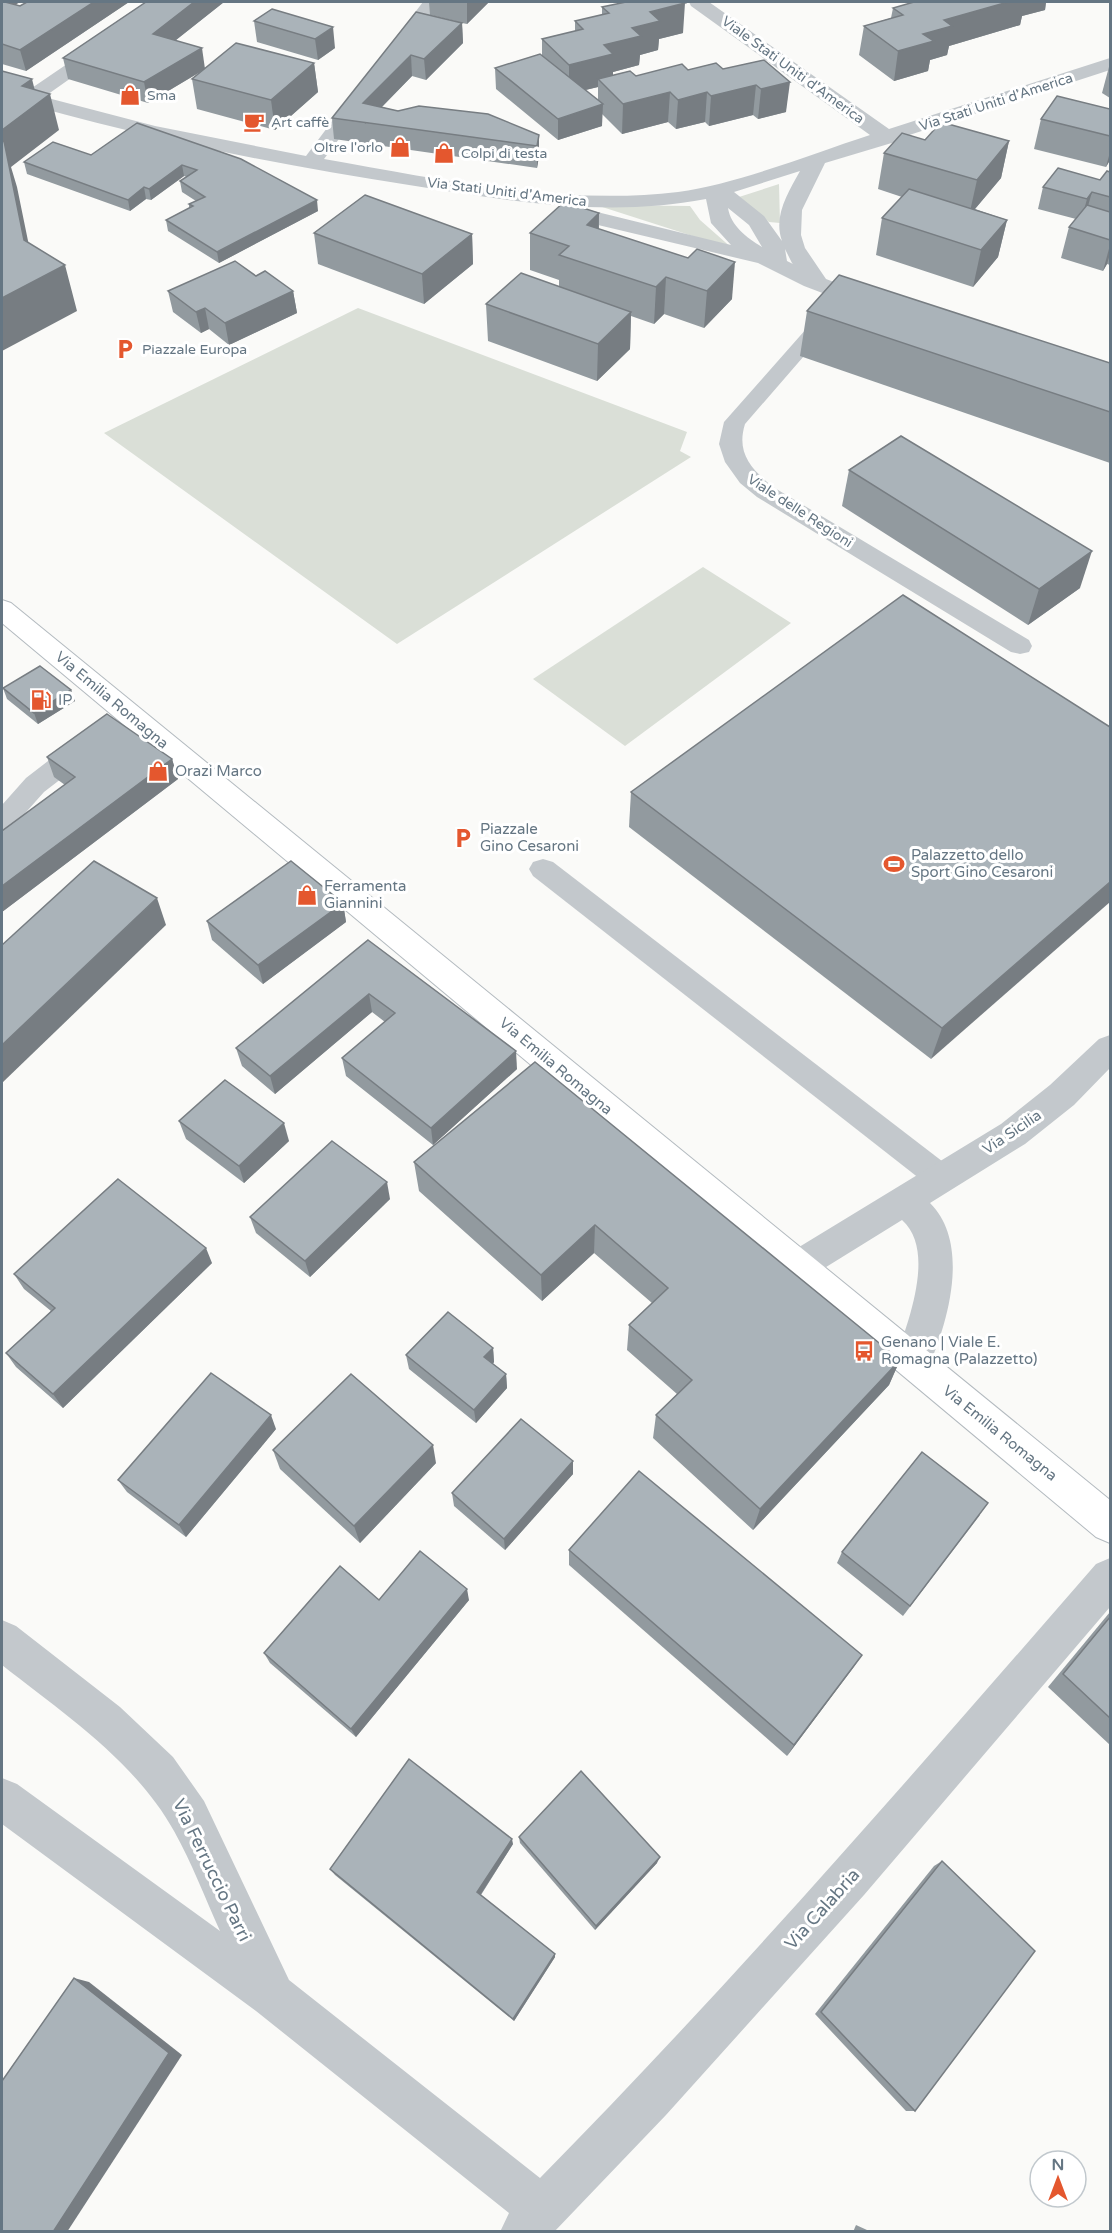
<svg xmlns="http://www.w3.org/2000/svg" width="1112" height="2233" viewBox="0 0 1112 2233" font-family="'Varela Round',sans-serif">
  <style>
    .green { fill: #dadfd7 }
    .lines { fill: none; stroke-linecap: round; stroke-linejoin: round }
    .secondary-casing { stroke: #b3babf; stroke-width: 2 }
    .service { fill: #c3c8cc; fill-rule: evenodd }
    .minor { fill: #c3c8cc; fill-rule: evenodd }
    .secondary { fill: #fff; fill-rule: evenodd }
    .wall { fill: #929a9f; fill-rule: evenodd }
    .shaded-wall { fill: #777d82 }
    .building { fill: #aab3b9; stroke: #777d82; stroke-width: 1.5 }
    .labels { text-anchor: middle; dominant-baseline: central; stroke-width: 6; stroke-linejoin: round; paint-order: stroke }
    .far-street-label { font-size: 14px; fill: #657683; stroke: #fff }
    .far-poi-label { font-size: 14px; fill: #657683; stroke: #fff; text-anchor: start }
    .poi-label { font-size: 15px; fill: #657683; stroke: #fff; text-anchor: start }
    .street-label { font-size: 15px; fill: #657683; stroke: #fff }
    .near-street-label { font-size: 18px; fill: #657683; stroke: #fff }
  </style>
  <rect width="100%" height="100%" fill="#fafaf8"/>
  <g class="green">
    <path d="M779,184L780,223L769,222L739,197Z"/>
    <path d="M596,205L690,206L700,220L733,249Z"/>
    <path d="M358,308L687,432L680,451L691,457L397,644L104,433Z"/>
    <path d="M703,567L791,623L625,746L533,679Z"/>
  </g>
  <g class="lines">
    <g class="secondary-casing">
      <path id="secondary" d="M2,600L11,603L1110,1500V1543L1096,1537L2,623Z"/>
    </g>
    <g class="service">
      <path d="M829,309L836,311L839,315L836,319L745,424C736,453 751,469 773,487L1029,640L1032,646L1029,652L1020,654L1011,652L757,497L740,483L725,462L719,444L724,422L822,311Z"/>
      <path d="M83,739L92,741L96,748L92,755L44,792L11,829L2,832V805L26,778L74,741Z"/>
      <path d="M543,859L553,862L951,1168L955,1177L951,1186L940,1190L929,1186L533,876L529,869L533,862Z"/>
    </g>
    <g class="minor">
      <path d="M158,2H179L44,97L155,126L306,156L354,92L361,90L371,96L324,159C439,179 561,206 678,192C738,184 811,154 870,135L691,6L689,2H709L889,129L1110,58V70L897,139L895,142L825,163L802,210L801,235L805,248L826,279L878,299L881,304L878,309L870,311L804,286L758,263L577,220L574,215L577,210L585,209L731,245L711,223L706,199C607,218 508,201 409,185C271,164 135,136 2,97V85L26,92ZM800,171C788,193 773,216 782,241L764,216L734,192ZM728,208L749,225L762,247C746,237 731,226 728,208ZM785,249L792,263L793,264L787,261Z"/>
      <path d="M423,2H441L403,54H389L386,50Z"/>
      <path d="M1110,1035V1068L1074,1105L1025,1144L930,1203C972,1245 947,1326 926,1373L913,1378L900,1373L895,1361C907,1324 937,1251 902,1220L810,1277L798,1282L786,1277L781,1266L786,1255L1001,1124L1050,1085L1099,1039Z"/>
      <path d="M1110,1558V1607L864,1895L666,2115L554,2232H500L509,2213L256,2011L2,1824V1778L17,1784L220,1931C205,1898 192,1863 174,1831C135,1761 63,1713 2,1665V1620L16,1626L120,1707L173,1757L204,1801L289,1980L540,2178C734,1981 915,1772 1096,1564Z"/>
    </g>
    <use href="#secondary" class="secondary"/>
  </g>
  <g class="wall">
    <path d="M2,2H20L15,4L20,6L27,2H129L26,71L2,64Z"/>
    <path d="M146,2H224L176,40L205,68L314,63L318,92L275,130L197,109L192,79L205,69L148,103L68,79L63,58Z"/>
    <path d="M429,2H489L467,24L462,23L463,43L426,80L412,76L382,107L398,111L539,135V156L537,168L334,139L332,118L455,21L430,15Z"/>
    <path d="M909,2H1046L1045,10L1022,16L1020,25L949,46L947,55L930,60L928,71L894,81L859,55L864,26L891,18L893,8L908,4Z"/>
    <path d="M602,7L683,33L659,39L658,50L640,55L639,65L613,72V75L636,76L688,70L723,69L764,60L786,112L758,119L753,115L709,126L705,122L676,129L668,122L622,134L602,114V126L558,140L496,89L495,68L542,56V39L575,31V21L602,15ZM598,87V100L585,90Z"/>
    <path d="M272,9L335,48L318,60L257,42L254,21Z"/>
    <path d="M1110,63V98L1102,93Z"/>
    <path d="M1110,109V160L1106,167L1034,149L1041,119Z"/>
    <path d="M137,123L318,211L219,263L168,231L166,220L189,208V204L196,201L182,192L180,181L187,177L184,176L151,200L146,199L130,211L27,174L24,162L91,155Z"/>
    <path d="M925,140L1009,141L1001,178L975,209L1007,220L998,257L973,287L876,255L882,218L902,197L878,189L884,153Z"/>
    <path d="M1110,172V265L1107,264L1103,271L1061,258L1069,227L1076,219L1038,209L1043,187L1100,180Z"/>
    <path d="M599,213V229L732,299L704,328L664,314L654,324L631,316L630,349L597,381L488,341L486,304L559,287V280L530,270V233Z"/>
    <path d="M314,233L472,234L473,264L424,304L318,264Z"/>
    <path d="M256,276L293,291L297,313L229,345L209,329L201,333L173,312L168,291Z"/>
    <path d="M807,311L1110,363V463L800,356Z"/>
    <path d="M849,470L1080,588L1028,625L842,506Z"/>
    <path d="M3,688L71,690L75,701L38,724L7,699Z"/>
    <path d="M1110,727L931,1059L629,827L631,792Z"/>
    <path d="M47,757L172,759L178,779L2,912V831L65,785L54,777Z"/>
    <path d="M343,903L346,922L263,984L212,940L207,921Z"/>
    <path d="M368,940L517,1069L433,1145L346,1076L342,1058L385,1022L372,1012L275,1094L242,1066L236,1048Z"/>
    <path d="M535,1062L900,1360L889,1385L753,1530L653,1438L656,1415L677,1394L627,1350L629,1325L652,1303L594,1253L542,1301L419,1191L414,1162Z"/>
    <path d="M179,1121L289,1141L244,1183L186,1139Z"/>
    <path d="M390,1199L310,1277L256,1233L250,1217Z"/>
    <path d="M212,1263L63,1408L16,1367L6,1353L51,1311L24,1289L14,1274Z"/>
    <path d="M493,1348L494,1362L493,1364L506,1374L507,1388L476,1423L409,1369L406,1355Z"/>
    <path d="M276,1429L186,1537L127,1492L118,1480Z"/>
    <path d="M273,1450L436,1463L360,1543L280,1469Z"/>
    <path d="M573,1461V1474L505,1550L454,1506L452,1493Z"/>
    <path d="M980,1515L903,1616L837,1563L842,1552Z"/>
    <path d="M569,1550L862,1655L787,1756L569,1565Z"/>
    <path d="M379,1600H469L356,1737L270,1663L264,1653Z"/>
    <path d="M1110,1612V1745L1048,1687Z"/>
    <path d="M519,1837L657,1863L595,1930L520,1843Z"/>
    <path d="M513,1844L481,1895L555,1954V1957L514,2021L335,1875L330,1869Z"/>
    <path d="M942,1861L915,2111H906L815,2014L934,1866Z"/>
    <path d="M856,2225L867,2230L869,2232H853Z"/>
  </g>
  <g class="shaded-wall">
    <path d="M2,2H20L2,13Z"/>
    <path d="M94,2H129L26,71L20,50Z"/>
    <path d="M194,2H224L157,55L153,34Z"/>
    <path d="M469,2H489L467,24V3Z"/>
    <path d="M1008,2H1046L1045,10L1022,16L1020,25L949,46L947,55L930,60L928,71L894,81L898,51L923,34L944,20Z"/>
    <path d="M685,3L683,33L659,39L658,50L640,55L639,65L613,72V83L598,79V87L569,94V65L632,28L650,12Z"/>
    <path d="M462,23L463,43L426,80L424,59Z"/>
    <path d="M333,27L335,48L318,60L315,39Z"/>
    <path d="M202,48L205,69L148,103L144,82Z"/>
    <path d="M411,55L412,76L365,124L363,103Z"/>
    <path d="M314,63L318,92L275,130L271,100Z"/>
    <path d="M32,79L38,103L50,94L59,130L11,167L17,187L36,280L65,265L77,311L2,351V298L24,240L2,149V130L22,86Z"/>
    <path d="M790,82L786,112L758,119L761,89Z"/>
    <path d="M756,85L753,115L709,126L711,96Z"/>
    <path d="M670,92L668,122L622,134L623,104Z"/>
    <path d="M707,92L705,122L676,129L678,100Z"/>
    <path d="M603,104L602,126L558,140V119Z"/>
    <path d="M539,135V156L537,168V146Z"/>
    <path d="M1009,141L1001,178L969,216L977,180Z"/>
    <path d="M1110,152V160L1106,167Z"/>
    <path d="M182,165L184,176L151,200L149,189Z"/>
    <path d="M144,187L146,199L130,211L128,200Z"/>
    <path d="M1092,192L1086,213L1081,221L1087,199Z"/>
    <path d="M317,200L318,211L219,263L217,252Z"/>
    <path d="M599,213L598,250L587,225Z"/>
    <path d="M1007,220L998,257L973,287L981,250Z"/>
    <path d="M472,234L473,264L424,304L422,274Z"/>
    <path d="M1110,245V254L1107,264L1103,271Z"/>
    <path d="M735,262L732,299L704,328L707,291Z"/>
    <path d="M666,277L664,314L654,324L656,287Z"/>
    <path d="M293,291L297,313L229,345L225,323Z"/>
    <path d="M205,308L209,329L201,333L196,312Z"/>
    <path d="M631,312L630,349L597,381L598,344Z"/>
    <path d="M1092,551L1080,588L1028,625L1039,589Z"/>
    <path d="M71,690L75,701L38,724L34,713Z"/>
    <path d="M172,759L178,779L2,912V886Z"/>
    <path d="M1110,882V902L931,1059L942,1028Z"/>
    <path d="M157,898L166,925L2,1083V1045Z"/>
    <path d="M343,903L346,922L263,984L258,965Z"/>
    <path d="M369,994L372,1012L275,1094L270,1076Z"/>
    <path d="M516,1051L517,1069L433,1145L431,1128Z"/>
    <path d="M284,1123L289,1141L244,1183L239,1166Z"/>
    <path d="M387,1182L390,1199L310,1277L305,1261Z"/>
    <path d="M595,1225L594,1253L542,1301L541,1275Z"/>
    <path d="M206,1248L212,1263L63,1408L53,1394Z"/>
    <path d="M493,1348L494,1362L486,1371L484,1357Z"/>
    <path d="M900,1360L889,1385L753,1530L760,1509Z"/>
    <path d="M506,1374L507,1388L476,1423L474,1410Z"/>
    <path d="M271,1415L276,1429L186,1537L179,1525Z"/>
    <path d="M433,1445L436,1463L360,1543L354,1526Z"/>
    <path d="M573,1461V1474L505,1550L504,1539Z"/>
    <path d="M467,1589L469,1600L356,1737L351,1729Z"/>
    <path d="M862,1655L853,1668L787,1756L794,1745Z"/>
    <path d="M512,1839L513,1844L479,1897L477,1892Z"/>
    <path d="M660,1857L657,1863L595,1930L596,1926Z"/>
    <path d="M555,1954V1957L514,2021L513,2019Z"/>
    <path d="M74,1978L89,1982L182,2055L67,2232H53Z"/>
  </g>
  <g class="building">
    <path d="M2,2H5L20,6L27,2H94L20,50L2,44Z"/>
    <path d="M146,2H194L153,34L202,48L144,82L63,58Z"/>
    <path d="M626,2H683L685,3L650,12L660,21L632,28L641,36L604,45L613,54L569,65L542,39L583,29L575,21L609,13L602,7Z"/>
    <path d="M914,2H913H1008L944,20L952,26L923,34L934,41L898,51L864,26L903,15L893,8Z"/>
    <path d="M272,9L333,27L315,39L254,21Z"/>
    <path d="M416,12L462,23L424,59L411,55L363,103L398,111L419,106L488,114L539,135L537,146L332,118Z"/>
    <path d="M236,43L314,63L271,100L192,79Z"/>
    <path d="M540,54L603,104L558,119L495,68Z"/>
    <path d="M764,60L790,82L761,89L756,85L711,96L707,92L678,100L670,92L623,104L598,79L630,71L636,76L682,64L688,70L716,63L723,69Z"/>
    <path d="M2,71L32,79L22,86L50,94L2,130Z"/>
    <path d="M1057,96L1110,109V136L1041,119Z"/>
    <path d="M941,122L1009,141L977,180L884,153L902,133L925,140Z"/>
    <path d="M137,123L241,159L317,200L217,252L166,220L193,206L189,204L205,197L180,181L197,170L182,165L149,189L144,187L128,200L24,162L53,142L91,155Z"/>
    <path d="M4,141L24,240L65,265L2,298V142Z"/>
    <path d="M1058,168L1100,180L1107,171L1110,172V197L1092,192L1087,199L1043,187Z"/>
    <path d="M909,189L1007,220L981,250L882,218Z"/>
    <path d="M365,195L472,234L422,274L314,233Z"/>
    <path d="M564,202L599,213L587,225L688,258L697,249L735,262L707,291L666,277L656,287L559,255L569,246L530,233Z"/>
    <path d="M1087,205L1110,212V240L1069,227Z"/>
    <path d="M235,261L256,276L265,271L293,291L225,323L205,308L196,312L168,291Z"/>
    <path d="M521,273L631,312L598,344L486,304Z"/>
    <path d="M839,275L1110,363V412L807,311Z"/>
    <path d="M901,436L1092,551L1039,589L849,470Z"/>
    <path d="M903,595L1110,727V882L942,1028L631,792Z"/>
    <path d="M40,666L71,690L34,713L3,688Z"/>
    <path d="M107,714L172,759L2,886V831L75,777L47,757Z"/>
    <path d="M94,861L157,898L2,1045V945Z"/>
    <path d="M291,861L343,903L258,965L207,921Z"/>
    <path d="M368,940L516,1051L431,1128L342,1058L395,1013L369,994L270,1076L236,1048Z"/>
    <path d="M535,1062L900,1360L760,1509L656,1415L692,1380L629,1325L668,1288L595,1225L541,1275L414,1162Z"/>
    <path d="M225,1080L284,1123L239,1166L179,1121Z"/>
    <path d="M332,1141L387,1182L305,1261L250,1217Z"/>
    <path d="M118,1179L206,1248L53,1394L6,1353L55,1308L14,1274Z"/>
    <path d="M448,1312L493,1348L484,1357L506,1374L474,1410L406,1355Z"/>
    <path d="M211,1373L271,1415L179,1525L118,1480Z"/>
    <path d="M351,1374L433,1445L354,1526L273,1450Z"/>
    <path d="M521,1419L573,1461L504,1539L452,1493Z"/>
    <path d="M922,1452L988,1503L910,1606L842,1552Z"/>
    <path d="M639,1471L862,1655L794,1745L569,1550Z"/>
    <path d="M420,1551L467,1589L351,1729L264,1653L340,1566L379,1600Z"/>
    <path d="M1110,1617V1718L1063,1674Z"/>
    <path d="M409,1759L512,1839L477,1892L555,1954L513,2019L330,1869Z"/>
    <path d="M581,1771L660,1857L596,1926L519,1837Z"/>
    <path d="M942,1861L1035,1951L915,2111L821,2012Z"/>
    <path d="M74,1978L169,2053L53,2232H2V2081Z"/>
  </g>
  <defs>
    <g id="shop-bare" transform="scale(1.62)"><path d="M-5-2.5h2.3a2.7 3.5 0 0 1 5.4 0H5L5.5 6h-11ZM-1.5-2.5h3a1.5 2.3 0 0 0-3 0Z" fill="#e4572e" stroke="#fff" stroke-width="2.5" paint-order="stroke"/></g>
    <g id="cafe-bare" transform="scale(1.62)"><path d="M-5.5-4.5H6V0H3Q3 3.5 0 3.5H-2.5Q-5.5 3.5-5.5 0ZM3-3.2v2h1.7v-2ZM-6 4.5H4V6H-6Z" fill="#e4572e" stroke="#fff" stroke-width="2.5" paint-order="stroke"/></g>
    <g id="parking-bare" transform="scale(1.62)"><path d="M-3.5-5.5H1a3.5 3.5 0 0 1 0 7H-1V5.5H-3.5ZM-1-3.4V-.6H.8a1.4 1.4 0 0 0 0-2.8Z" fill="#e4572e" stroke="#fff" stroke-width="2.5" paint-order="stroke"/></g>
    <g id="fuel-bare" transform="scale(1.62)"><path d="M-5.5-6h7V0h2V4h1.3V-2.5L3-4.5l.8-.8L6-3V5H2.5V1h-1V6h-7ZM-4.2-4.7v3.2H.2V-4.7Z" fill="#e4572e" stroke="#fff" stroke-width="2.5" paint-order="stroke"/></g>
    <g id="stadium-bare" transform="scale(1.62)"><path d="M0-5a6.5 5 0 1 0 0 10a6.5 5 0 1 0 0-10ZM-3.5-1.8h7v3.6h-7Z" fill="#e4572e" stroke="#fff" stroke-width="2.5" paint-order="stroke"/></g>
    <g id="bus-bare" transform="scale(1.62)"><path d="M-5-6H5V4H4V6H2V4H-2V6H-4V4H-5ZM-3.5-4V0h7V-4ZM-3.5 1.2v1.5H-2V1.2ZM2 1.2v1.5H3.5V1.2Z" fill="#e4572e" stroke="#fff" stroke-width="2.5" paint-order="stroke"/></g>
  </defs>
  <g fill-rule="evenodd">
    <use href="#shop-bare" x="130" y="95"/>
    <use href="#cafe-bare" x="254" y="122"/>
    <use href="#shop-bare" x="400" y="147"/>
    <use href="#shop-bare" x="444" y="153"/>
    <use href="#parking-bare" x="125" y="349"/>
    <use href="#fuel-bare" x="41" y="700"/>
    <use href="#shop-bare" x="158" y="771"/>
    <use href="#parking-bare" x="463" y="838"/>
    <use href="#stadium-bare" x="894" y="864"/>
    <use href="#shop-bare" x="307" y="895"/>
    <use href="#bus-bare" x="864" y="1351"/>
  </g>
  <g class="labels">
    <g class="far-street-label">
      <text transform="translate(793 70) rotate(36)">Viale Stati Uniti d'America</text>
      <text transform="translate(996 102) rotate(-18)">Via Stati Uniti d'America</text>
      <text transform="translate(507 192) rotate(7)">Via Stati Uniti d'America</text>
      <text transform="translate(800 511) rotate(33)">Viale delle Regioni</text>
    </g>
    <g class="far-poi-label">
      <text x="147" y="95">Sma</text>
      <text x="271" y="122">Art caffè</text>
      <text x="383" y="147" text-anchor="end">Oltre l'orlo</text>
      <text x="461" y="153">Colpi di testa</text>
      <text x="142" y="349">Piazzale Europa</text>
    </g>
    <g class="poi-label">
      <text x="58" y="700">IP</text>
      <text x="175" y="771">Orazi Marco</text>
      <text x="480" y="829">Piazzale<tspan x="480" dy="17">Gino Cesaroni</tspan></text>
      <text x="911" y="855">Palazzetto dello<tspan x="911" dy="17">Sport Gino Cesaroni</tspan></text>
      <text x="324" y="886">Ferramenta<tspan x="324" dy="17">Giannini</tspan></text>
      <text x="881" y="1342">Genano | Viale E.<tspan x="881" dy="17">Romagna (Palazzetto)</tspan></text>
    </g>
    <g class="street-label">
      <text transform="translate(112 700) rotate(40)">Via Emilia Romagna</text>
      <text transform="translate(556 1066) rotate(40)">Via Emilia Romagna</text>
      <text transform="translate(1012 1132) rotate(-34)">Via Sicilia</text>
      <text transform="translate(1000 1433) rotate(39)">Via Emilia Romagna</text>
    </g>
    <g class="near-street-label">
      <text transform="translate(212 1870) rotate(64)">Via Ferruccio Parri</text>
      <text transform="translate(822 1909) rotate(-48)">Via Calabria</text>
    </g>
  </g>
  <rect width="1112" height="2233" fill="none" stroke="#657683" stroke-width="6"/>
  <g transform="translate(1058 2179)"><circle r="28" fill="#ffffff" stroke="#c1c8cd" stroke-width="1.5"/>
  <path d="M0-4.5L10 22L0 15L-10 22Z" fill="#e4572e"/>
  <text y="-9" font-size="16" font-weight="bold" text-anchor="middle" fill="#657683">N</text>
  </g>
</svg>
